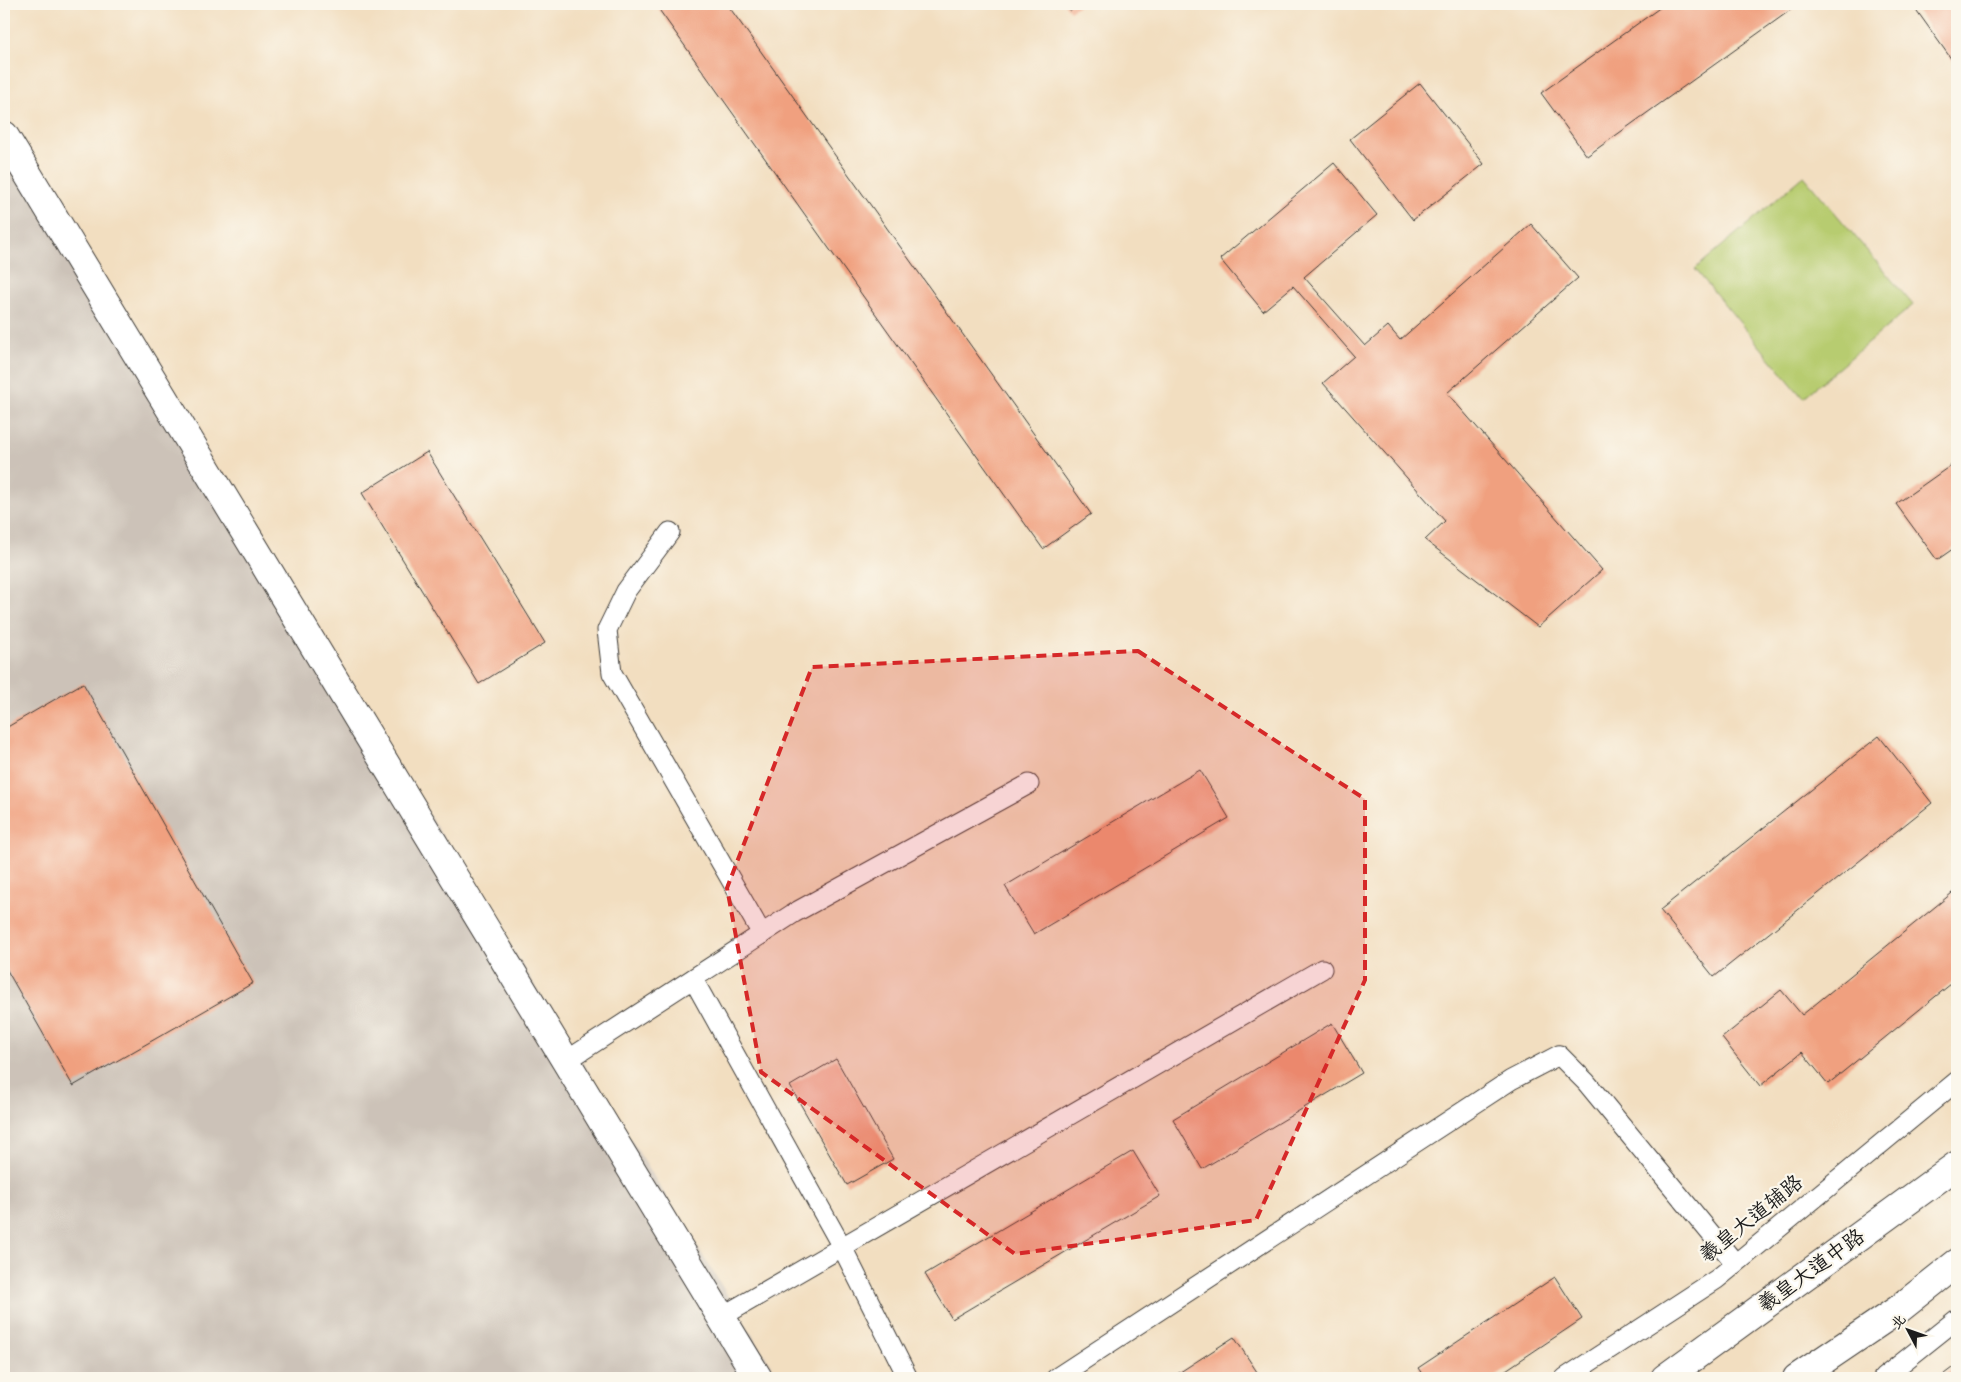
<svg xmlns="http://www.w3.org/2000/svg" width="1961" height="1382" viewBox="0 0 1961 1382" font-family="'Indie Flower','LXGW WenKai TC',sans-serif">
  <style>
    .industrial { fill: #ccc2b8 }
    .green { fill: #b7cc70; stroke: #6a7446 }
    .building { fill: #f0a07f }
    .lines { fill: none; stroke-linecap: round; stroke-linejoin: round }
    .service-casing { stroke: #3c3935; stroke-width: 21 }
    .minor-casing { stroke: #3c3935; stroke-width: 30 }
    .primary-casing { stroke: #3c3935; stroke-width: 30 }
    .service { stroke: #fff; stroke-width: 19 }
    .minor { stroke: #fff; stroke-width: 28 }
    .primary { stroke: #fff; stroke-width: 28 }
    .marked { fill: #d62828; fill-opacity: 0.2; stroke: #d62828; stroke-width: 4; stroke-dasharray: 10 6; stroke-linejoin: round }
    .labels { text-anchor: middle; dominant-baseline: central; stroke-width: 4.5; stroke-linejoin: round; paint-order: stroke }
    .street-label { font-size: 21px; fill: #1c1c1c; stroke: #fbf7ec }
  </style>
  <rect width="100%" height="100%" fill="#fbf7ec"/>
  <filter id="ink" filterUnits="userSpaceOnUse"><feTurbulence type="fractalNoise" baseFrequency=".02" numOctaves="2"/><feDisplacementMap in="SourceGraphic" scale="10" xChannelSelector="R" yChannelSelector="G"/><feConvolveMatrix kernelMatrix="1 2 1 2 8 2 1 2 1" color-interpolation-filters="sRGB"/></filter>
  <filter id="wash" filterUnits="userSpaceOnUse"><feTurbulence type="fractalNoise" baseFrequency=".0096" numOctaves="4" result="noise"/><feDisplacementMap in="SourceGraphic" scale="20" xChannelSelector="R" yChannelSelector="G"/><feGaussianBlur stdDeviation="1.12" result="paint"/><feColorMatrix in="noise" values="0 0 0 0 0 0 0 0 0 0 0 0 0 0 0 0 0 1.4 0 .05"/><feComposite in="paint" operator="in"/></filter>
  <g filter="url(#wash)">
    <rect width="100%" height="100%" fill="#f2dec0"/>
    <path class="industrial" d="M4,131L779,1378H4Z"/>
    <path class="green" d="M1804,176L1913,305L1803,398L1695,269Z"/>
    <g id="blocks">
      <g class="building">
        <path d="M655,4H727L1091,514L1043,549Z"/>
        <path d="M1064,4H1081L1070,11Z"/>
        <path d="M1665,4H1799L1587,156L1541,93Z"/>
        <path d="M1912,4H1957V67Z"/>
        <path d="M1420,83L1484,164L1413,220L1350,139Z"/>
        <path d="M1334,163L1377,215L1304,277L1365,346L1388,326L1400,340L1531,224L1578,278L1447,393L1602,570L1538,627L1425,540L1445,521L1323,383L1354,356L1293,286L1263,311L1220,259Z"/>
        <path d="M427,452L545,643L479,684L362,493Z"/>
        <path d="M1957,461V546L1937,560L1896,504Z"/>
        <path d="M83,683L253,983L73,1086L4,965V729Z"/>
        <path d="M1879,736L1932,803L1714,977L1660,910Z"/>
        <path d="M1200,770L1229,818L1034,934L1005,886Z"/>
        <path d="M1957,889V979L1828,1084L1802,1052L1760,1086L1722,1038L1781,990L1802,1015Z"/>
        <path d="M1332,1023L1362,1073L1202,1169L1173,1119Z"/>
        <path d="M836,1059L893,1159L847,1185L790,1086Z"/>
        <path d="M1133,1151L1160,1196L952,1319L925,1274Z"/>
        <path d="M1555,1277L1582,1319L1494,1378H1425L1418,1368Z"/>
        <path d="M1234,1337L1261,1378H1171Z"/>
        <path d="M1957,1365V1378H1942L1941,1377Z"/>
      </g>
    </g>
  </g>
  <g filter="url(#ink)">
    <use href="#blocks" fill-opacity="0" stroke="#3c3935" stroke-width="1"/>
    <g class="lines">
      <g class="service-casing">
        <g id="service">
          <path d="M670,532L626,591L607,630L612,673L762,934"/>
          <path d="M693,979L842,1247L908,1378"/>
          <path d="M566,1061L794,913L1029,784"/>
          <path d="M721,1317L1322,969"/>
          <path d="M1056,1378L1511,1080L1559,1055L1586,1082L1735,1263"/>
          <path d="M1565,1378L1717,1279L1957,1081"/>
          <path d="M1883,1378L1957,1319"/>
        </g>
      </g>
      <g class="minor-casing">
        <path id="minor" d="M4,135L758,1378"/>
      </g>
      <g class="primary-casing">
        <g id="primary">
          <path d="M1665,1378L1957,1165"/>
          <path d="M1797,1378L1899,1309L1957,1263"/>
        </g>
      </g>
      <use href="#service" class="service"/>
      <use href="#minor" class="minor"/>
      <use href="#primary" class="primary"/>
    </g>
  </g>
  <path class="marked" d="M1138,651L1365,799V980L1256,1220L1015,1254L761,1072L727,888L812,667Z"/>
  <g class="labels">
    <g class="street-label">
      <text transform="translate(1752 1220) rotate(-39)">羲皇大道辅路</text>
      <text transform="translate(1812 1272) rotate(-36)">羲皇大道中路</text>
    </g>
  </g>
  <rect width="1961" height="1382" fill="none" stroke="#fbf7ec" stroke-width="20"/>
  <g transform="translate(1908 1330) rotate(311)" stroke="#fbf7ec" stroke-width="4" paint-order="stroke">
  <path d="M0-4L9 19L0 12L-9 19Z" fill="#1c1c1c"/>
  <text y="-8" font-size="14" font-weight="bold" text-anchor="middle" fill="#1c1c1c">北</text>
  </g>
</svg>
